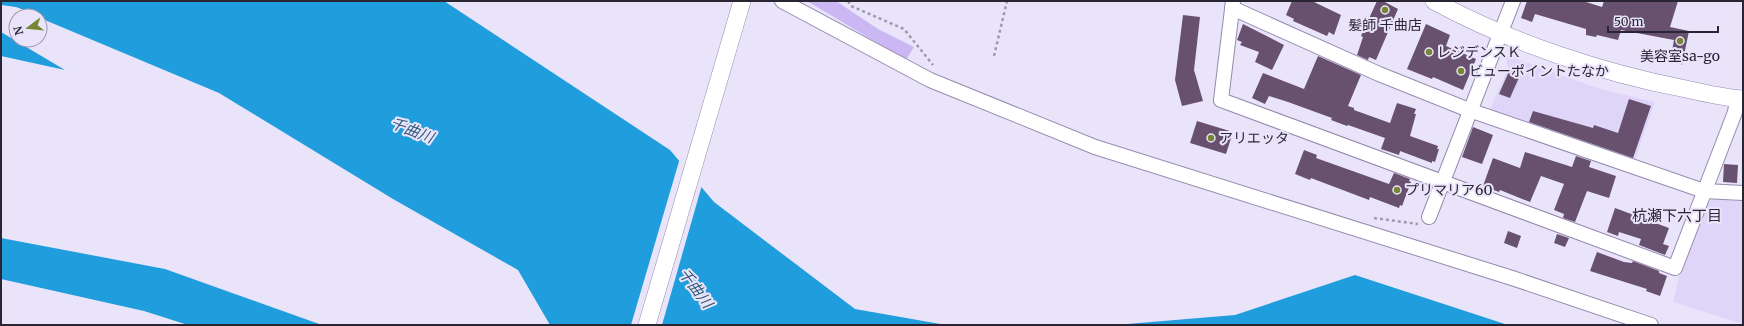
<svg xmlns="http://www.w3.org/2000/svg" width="1744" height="326" viewBox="0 0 1744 326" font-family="Merriweather,'Noto Sans JP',serif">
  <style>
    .built { fill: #dfd5f9 }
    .green { fill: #cab7f4 }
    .water { fill: #209ddd }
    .pier { fill: #eae4fb }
    .building { fill: #67516e }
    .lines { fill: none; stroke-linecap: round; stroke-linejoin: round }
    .minor-casing { stroke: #968baf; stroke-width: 16 }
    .tertiary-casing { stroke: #968baf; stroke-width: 18 }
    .path { stroke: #9e99ac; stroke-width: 2.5; stroke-dasharray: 3 3; stroke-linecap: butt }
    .minor { stroke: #fff; stroke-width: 14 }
    .tertiary { stroke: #fff; stroke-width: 17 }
    .poi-dot { fill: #778634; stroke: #eae4fb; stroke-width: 1.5 }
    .labels { text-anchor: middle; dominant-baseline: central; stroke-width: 4; stroke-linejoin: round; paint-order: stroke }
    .poi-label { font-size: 14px; fill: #292533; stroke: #eae4fb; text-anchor: start }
    .water-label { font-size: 15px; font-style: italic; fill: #2d5a76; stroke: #eae4fb }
    .neighbourhood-label { font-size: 15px; fill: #292533; stroke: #eae4fb }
  </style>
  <rect width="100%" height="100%" fill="#eae4fb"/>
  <g class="built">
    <path d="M1505,55L1600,89L1655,102L1635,160L1490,110L1508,68Z"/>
    <path d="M1713,199L1743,201V324L1673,302L1679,276L1707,203Z"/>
  </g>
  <path class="green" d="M807,1H836L878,29L914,47L906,60Z"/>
  <g class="water">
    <path d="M1,1H444L670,150L714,202L855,309L946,325H550L518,270L393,199L219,93L40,18V16L16,7L1,5Z"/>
    <path d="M1,32L65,70L1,56Z"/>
    <path d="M1,238L165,269L322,325H188L144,311L1,279Z"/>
    <path d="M1355,275L1508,325H1115L1235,315Z"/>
  </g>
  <path class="pier" d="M680,158L702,185L662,325H631Z"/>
  <g class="building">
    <path d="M1292,1H1312L1341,15L1334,35L1329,32L1327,36L1293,21L1294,19L1286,15Z"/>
    <path d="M1377,1H1383L1398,9L1376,60L1369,57L1368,60L1357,55L1363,37L1361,36Z"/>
    <path d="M1527,1H1583L1602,7L1604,1H1678L1670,27L1689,31L1682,65L1672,51L1674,40L1621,30L1618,40L1597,35L1596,37L1586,35V29L1535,14L1532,22L1521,18Z"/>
    <path d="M1183,15L1200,17L1194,70L1203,101L1182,106L1175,80Z"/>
    <path d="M1243,24L1284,45L1272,70L1255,62L1259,52L1240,45L1242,42L1237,40Z"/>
    <path d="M1426,24L1450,35L1446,46L1476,59L1463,90L1433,77L1432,79L1407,69Z"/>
    <path d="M1318,56L1361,75L1348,106L1354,108V110L1390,123L1397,103L1416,109L1414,114H1416L1410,136L1438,146L1437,149H1439L1435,162L1432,161V163L1400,151L1399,155L1381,149L1385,138L1348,125L1347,126L1331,120L1332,118L1288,102L1269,96L1265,104L1252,98L1263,73L1304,89Z"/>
    <path d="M1510,69L1521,73L1510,98L1499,94Z"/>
    <path d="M1629,99L1651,106L1633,158L1529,122L1533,111L1593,128L1594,125L1618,133Z"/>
    <path d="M1197,121L1233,132L1226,154L1190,143Z"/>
    <path d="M1473,127L1493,135L1482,164L1462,157Z"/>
    <path d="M1304,150L1317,155L1316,158L1389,184L1394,173L1410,179L1409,181L1411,182L1402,206L1400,205L1399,208L1370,197L1369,200L1311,178L1310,180L1295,174Z"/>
    <path d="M1525,152L1572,167L1576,156L1591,161L1589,167L1616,176L1609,198L1587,191L1575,222L1563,218L1564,214L1554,210L1564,184L1541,176L1530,202L1500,190L1499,192L1483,186L1493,158L1520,168Z"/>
    <path d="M1724,164L1738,165L1737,183L1723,182Z"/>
    <path d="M1615,208L1669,228L1663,244L1669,246L1665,255L1639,245L1641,239L1619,232L1618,236L1607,232Z"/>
    <path d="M1508,231L1521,236L1517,248L1504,243Z"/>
    <path d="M1557,234L1569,238L1565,247L1554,243Z"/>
    <path d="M1597,252L1624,262L1632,263L1633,261L1659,271V273L1667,276L1660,296L1646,291L1647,289L1590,271Z"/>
  </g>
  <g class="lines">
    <g class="minor-casing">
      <g id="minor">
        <path d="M782,1L930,80L1095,147L1512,278L1651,325"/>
        <path d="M1233,1L1221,100L1675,268L1735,112L1737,99"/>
        <path d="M1232,8L1379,74L1469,110L1704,191L1743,193"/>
        <path d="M1429,217L1513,1"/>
      </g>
    </g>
    <g class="tertiary-casing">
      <g id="tertiary">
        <path d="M1434,1C1509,42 1602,73 1686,89C1705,93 1724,98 1743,99"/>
        <path d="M647,325L742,1"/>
      </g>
    </g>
    <g class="path">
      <path d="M848,1L851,6L904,29L933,65"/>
      <path d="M994,56L1007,1"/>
      <path d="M1374,218L1418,224"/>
    </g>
    <use href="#minor" class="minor"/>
    <use href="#tertiary" class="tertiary"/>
  </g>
  <g class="poi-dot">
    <circle cx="1385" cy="10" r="4"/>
    <circle cx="1680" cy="41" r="4"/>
    <circle cx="1429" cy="52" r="4"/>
    <circle cx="1461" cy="71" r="4"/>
    <circle cx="1211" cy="138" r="4"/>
    <circle cx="1397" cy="190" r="4"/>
  </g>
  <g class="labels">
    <g class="poi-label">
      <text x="1385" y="25" text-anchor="middle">髪師 千曲店</text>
      <text x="1437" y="52">レジデンスＫ</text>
      <text x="1680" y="56" text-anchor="middle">美容室sa-go</text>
      <text x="1469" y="71">ビューポイントたなか</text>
      <text x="1219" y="138">アリエッタ</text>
      <text x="1405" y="190">プリマリア60</text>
    </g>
    <g class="water-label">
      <text transform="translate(412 130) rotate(21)">千曲川</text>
      <text transform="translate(696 288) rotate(53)">千曲川</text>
    </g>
    <g class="neighbourhood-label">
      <text x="1677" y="215">杭瀬下六丁目</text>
    </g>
  </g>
  <rect width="1744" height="326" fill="none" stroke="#292533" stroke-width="4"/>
  <g transform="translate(28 28) rotate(254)"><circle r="19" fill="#eae4fb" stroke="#9d98ab"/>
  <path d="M0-3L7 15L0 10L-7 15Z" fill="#778634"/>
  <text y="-6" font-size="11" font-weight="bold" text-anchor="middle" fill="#292533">N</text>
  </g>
  <path d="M1608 26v6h110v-6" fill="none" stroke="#292533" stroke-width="2"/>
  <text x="1614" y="26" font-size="12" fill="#292533" stroke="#eae4fb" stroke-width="3" paint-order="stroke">50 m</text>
</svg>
